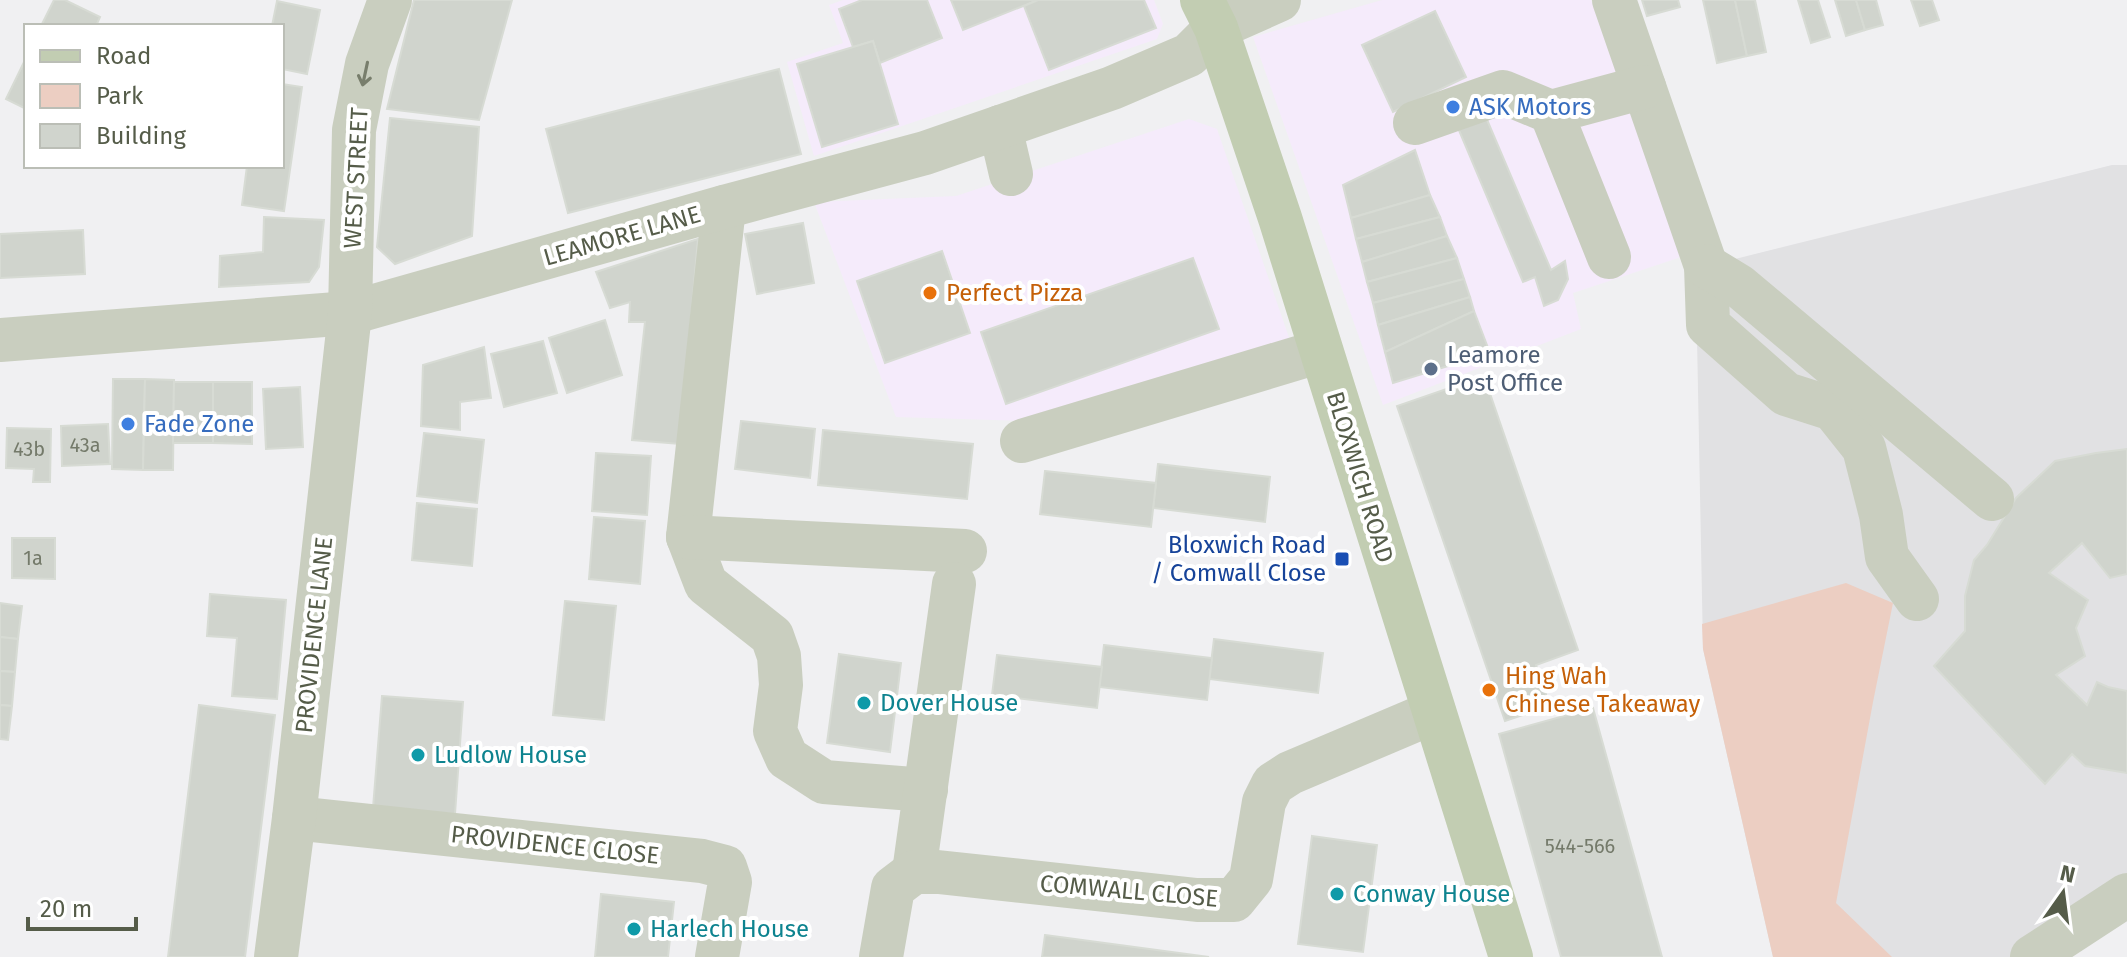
<svg xmlns="http://www.w3.org/2000/svg" width="2127" height="957" viewBox="0 0 2127 957" font-family="'Fira Sans',sans-serif">
  <style>
    .commercial { fill: #f5ebfb }
    .education { fill: #e1e1e3 }
    .green { fill: #eccec2 }
    .building { fill: #d0d4cd; stroke: #d7dbd4; stroke-width: 2 }
    .lines { fill: none; stroke-linecap: round; stroke-linejoin: round }
    .minor { stroke: #c9cebf; stroke-width: 44 }
    .major { stroke: #c2cdb2; stroke-width: 44 }
    .oneway { stroke: #787e6c }
    .shop-dot { fill: #3f7fe0; stroke: #fff; stroke-width: 3 }
    .food-dot { fill: #e8710a; stroke: #fff; stroke-width: 3 }
    .service-dot { fill: #5c6f8a; stroke: #fff; stroke-width: 3 }
    .transit-dot { fill: #1a4fb4; stroke: #fff; stroke-width: 3 }
    .culture-dot { fill: #0f9aa8; stroke: #fff; stroke-width: 3 }
    .labels { text-anchor: middle; dominant-baseline: central; stroke-width: 8; stroke-linejoin: round; paint-order: stroke }
    .number-label { font-size: 20px; fill: #747a6a }
    .shop-label { font-size: 24px; fill: #366cbe; stroke: #fff; text-anchor: start }
    .street-label { font-size: 24px; fill: #555c49; stroke: #fff }
    .food-label { font-size: 24px; fill: #c56008; stroke: #fff; text-anchor: start }
    .service-label { font-size: 24px; fill: #4e5e75; stroke: #fff; text-anchor: start }
    .transit-label { font-size: 24px; fill: #164399; stroke: #fff; text-anchor: end }
    .culture-label { font-size: 24px; fill: #0d838f; stroke: #fff; text-anchor: start }
  </style>
  <rect width="100%" height="100%" fill="#f0f0f2"/>
  <g class="commercial">
    <path d="M843,0H1154L1163,24L1157,39L814,156L787,62L843,43L829,5Z"/>
    <path d="M1382,0H1591L1681,257L1573,293L1581,329L1383,405L1253,37Z"/>
    <path d="M1189,119L1217,129L1295,355L1085,423L896,417L814,202L956,196Z"/>
  </g>
  <path class="education" d="M2112,165H2127V902L2039,957H1773L1703,649L1696,287L1735,259Z"/>
  <path class="green" d="M1846,583L1893,603L1873,702L1836,903L1892,957H1773L1703,649L1702,624Z"/>
  <g class="building">
    <path d="M54,0H65L100,17L96,26H41Z"/>
    <path d="M414,0H512L479,120L387,109Z"/>
    <path d="M862,0H927L942,38L880,63L873,41L853,47L839,9Z"/>
    <path d="M951,0H1038L963,30Z"/>
    <path d="M1038,0H1144L1156,28L1049,70L1024,6Z"/>
    <path d="M1642,0H1678L1680,7L1647,16Z"/>
    <path d="M1703,0H1735L1747,56L1717,63Z"/>
    <path d="M1735,0H1755L1766,52L1747,56Z"/>
    <path d="M1798,0H1818L1830,37L1811,43Z"/>
    <path d="M1835,0H1856L1865,30L1846,36Z"/>
    <path d="M1856,0H1876L1883,25L1865,30Z"/>
    <path d="M1911,0H1932L1939,20L1920,26Z"/>
    <path d="M277,1L320,10L307,74L282,69V26H272Z"/>
    <path d="M1435,11L1466,77L1393,112L1362,45Z"/>
    <path d="M873,41L898,124L822,147L797,64Z"/>
    <path d="M26,58V109L6,99Z"/>
    <path d="M779,69L801,154L568,213L546,129Z"/>
    <path d="M282,84L302,87L284,211L242,205L247,166H282Z"/>
    <path d="M1485,115L1551,270L1565,261L1568,279L1558,300L1544,306L1535,277L1523,282L1458,128Z"/>
    <path d="M390,118L479,127L472,236L395,264L377,247Z"/>
    <path d="M1415,150L1430,195L1351,218L1343,185Z"/>
    <path d="M1430,195L1440,217L1356,239L1351,218Z"/>
    <path d="M264,217L324,220L319,267L309,282L219,287L220,256L263,252Z"/>
    <path d="M1440,217L1447,236L1362,262L1356,239Z"/>
    <path d="M803,223L814,283L757,294L745,234Z"/>
    <path d="M83,230L85,274L0,278V234Z"/>
    <path d="M1447,236L1457,258L1367,282L1362,262Z"/>
    <path d="M698,239L680,444L632,440L645,322H629L630,302L610,308L596,272Z"/>
    <path d="M942,251L970,333L885,363L857,281Z"/>
    <path d="M1193,258L1219,329L1006,404L981,332Z"/>
    <path d="M1457,258L1464,279L1373,303L1367,282Z"/>
    <path d="M1464,279L1470,297L1378,325L1373,303Z"/>
    <path d="M1470,297L1474,311L1385,352L1378,325Z"/>
    <path d="M1474,311L1490,353L1393,383L1385,352Z"/>
    <path d="M605,320L622,375L567,393L549,338Z"/>
    <path d="M543,341L557,393L504,407L491,354Z"/>
    <path d="M484,347L491,398L460,402V430L421,426L423,365Z"/>
    <path d="M1484,376L1578,650L1536,665L1550,706L1505,721L1397,406Z"/>
    <path d="M113,379H145L143,470L112,469Z"/>
    <path d="M145,379L174,380L173,470H143Z"/>
    <path d="M174,382H213V443H173Z"/>
    <path d="M213,382H252V444L213,443Z"/>
    <path d="M300,387L303,447L266,449L263,389Z"/>
    <path d="M741,421L815,429L810,478L735,469Z"/>
    <path d="M108,424L110,464L62,466L61,426Z"/>
    <path d="M7,428L51,429L50,482H33L34,469L6,468Z"/>
    <path d="M823,430L973,444L967,499L818,485Z"/>
    <path d="M424,433L484,440L477,503L417,496Z"/>
    <path d="M2127,449V574L2110,578L2082,543L2049,573L2088,600L2076,628L2085,656L2056,675L2087,705L2097,682L2108,687L2127,691V773L2085,766L2072,754L2045,784L1934,666L1965,631V596L1974,560L1987,545L2016,498L2055,461L2096,453Z"/>
    <path d="M596,453L651,456L647,515L592,511Z"/>
    <path d="M1158,464L1270,477L1265,522L1153,508Z"/>
    <path d="M1045,471L1156,483L1151,527L1040,514Z"/>
    <path d="M417,503L477,509L472,566L412,560Z"/>
    <path d="M594,517L645,521L640,584L589,579Z"/>
    <path d="M12,538H55V579L12,578Z"/>
    <path d="M210,594L286,600L277,699L232,696L237,638L207,636Z"/>
    <path d="M565,601L616,606L604,720L553,715Z"/>
    <path d="M0,603L22,606L18,639L0,637Z"/>
    <path d="M0,637L18,639L15,672L0,671Z"/>
    <path d="M1214,639L1323,653L1318,693L1209,679Z"/>
    <path d="M1104,645L1212,658L1207,700L1099,687Z"/>
    <path d="M839,654L901,663L890,752L827,743Z"/>
    <path d="M997,655L1102,667L1097,708L992,695Z"/>
    <path d="M0,671L15,672L12,706L0,705Z"/>
    <path d="M382,696L463,702L455,814L373,808Z"/>
    <path d="M0,705L12,706L8,740L0,739Z"/>
    <path d="M199,705L275,715L245,957H168Z"/>
    <path d="M1593,708L1662,957H1561L1499,734Z"/>
    <path d="M1312,836L1377,845L1363,952L1298,944Z"/>
    <path d="M601,894L674,902L668,957H595Z"/>
    <path d="M1045,935L1209,957H1042Z"/>
  </g>
  <g class="lines">
    <g class="minor">
      <path d="M1614,0L1706,266L1708,325L1786,394L1833,409L1864,448L1881,515L1887,557L1917,599"/>
      <path d="M1415,123L1503,92L1551,112"/>
      <path d="M1000,127L1011,174"/>
      <path d="M724,207L688,537L706,584L772,636L779,656L781,685L775,731L787,758L824,782L926,790"/>
      <path d="M1609,257L1551,112L1644,87"/>
      <path d="M1706,266L1739,286L1992,499"/>
      <path d="M0,340L350,313L724,207L925,153L1112,88L1189,55L1216,28L1279,0"/>
      <path d="M1022,441L1321,351"/>
      <path d="M688,537L965,551"/>
      <path d="M294,818L702,861L725,867L730,882L717,957"/>
      <path d="M914,872L954,584"/>
      <path d="M276,957L294,818L350,313L354,130L367,64L390,0"/>
      <path d="M881,957L893,888L914,872H938L1197,900H1234L1251,879L1264,802L1273,784L1290,773L1434,712"/>
      <path d="M2032,957L2127,895"/>
    </g>
    <path class="major" d="M1202,0L1216,28L1280,218L1511,957"/>
  </g>
  <defs><path id="oneway-shaft" d="M-6 0H5M1.5-3L5.5 0L1.5 3" fill="none" stroke-width="1.6" stroke-linecap="round" stroke-linejoin="round" transform="scale(2)"/></defs>
  <use class="oneway" href="#oneway-shaft" transform="translate(365 74) rotate(102)"/>
  <g class="shop-dot">
    <circle cx="1453" cy="107" r="8"/>
    <circle cx="128" cy="424" r="8"/>
  </g>
  <g class="food-dot">
    <circle cx="930" cy="293" r="8"/>
    <circle cx="1489" cy="690" r="8"/>
  </g>
  <circle class="service-dot" cx="1431" cy="369" r="8"/>
  <rect class="transit-dot" x="1334" y="551" width="16" height="16" rx="4"/>
  <g class="culture-dot">
    <circle cx="864" cy="703" r="8"/>
    <circle cx="418" cy="755" r="8"/>
    <circle cx="1337" cy="894" r="8"/>
    <circle cx="634" cy="929" r="8"/>
  </g>
  <g class="labels">
    <g class="number-label">
      <text x="85" y="445">43a</text>
      <text x="29" y="449">43b</text>
      <text x="33" y="558">1a</text>
      <text x="1580" y="846">544-566</text>
    </g>
    <g class="shop-label">
      <text x="1469" y="107">ASK Motors</text>
      <text x="144" y="424">Fade Zone</text>
    </g>
    <g class="street-label">
      <text transform="translate(356 178) rotate(-87)">WEST STREET</text>
      <text transform="translate(622 236) rotate(-16)">LEAMORE LANE</text>
      <text transform="translate(1360 477) rotate(73)">BLOXWICH ROAD</text>
      <text transform="translate(314 635) rotate(-84)">PROVIDENCE LANE</text>
      <text transform="translate(555 845) rotate(6)">PROVIDENCE CLOSE</text>
      <text transform="translate(1129 891) rotate(5)">COMWALL CLOSE</text>
    </g>
    <g class="food-label">
      <text x="946" y="293">Perfect Pizza</text>
      <text x="1505" y="676">Hing Wah<tspan x="1505" dy="28">Chinese Takeaway</tspan></text>
    </g>
    <g class="service-label">
      <text x="1447" y="355">Leamore<tspan x="1447" dy="28">Post Office</tspan></text>
    </g>
    <g class="transit-label">
      <text x="1326" y="545">Bloxwich Road<tspan x="1326" dy="28">/ Comwall Close</tspan></text>
    </g>
    <g class="culture-label">
      <text x="880" y="703">Dover House</text>
      <text x="434" y="755">Ludlow House</text>
      <text x="1353" y="894">Conway House</text>
      <text x="650" y="929">Harlech House</text>
    </g>
  </g>
  <rect x="24" y="24" width="260" height="144" fill="#ffffff" stroke="#bbbeb6" stroke-width="2"/>
  <rect x="40" y="50" width="40" height="12" fill="#c2cdb2" stroke="#bbbeb6" stroke-width="2"/>
  <text x="96" y="64" font-size="24" fill="#555c49">Road</text>
  <rect x="40" y="84" width="40" height="24" fill="#eccec2" stroke="#bbbeb6" stroke-width="2"/>
  <text x="96" y="104" font-size="24" fill="#555c49">Park</text>
  <rect x="40" y="124" width="40" height="24" fill="#d0d4cd" stroke="#bbbeb6" stroke-width="2"/>
  <text x="96" y="144" font-size="24" fill="#555c49">Building</text>
  <g transform="translate(2063 893) rotate(14)" stroke="#ffffff" stroke-width="6" paint-order="stroke">
  <path d="M0-6L14 30L0 20L-14 30Z" fill="#555c49"/>
  <text y="-12" font-size="22" font-weight="bold" text-anchor="middle" fill="#555c49">N</text>
  </g>
  <path d="M28 917v12h108v-12" fill="none" stroke="#555c49" stroke-width="4"/>
  <text x="40" y="917" font-size="24" fill="#555c49" stroke="#ffffff" stroke-width="6" paint-order="stroke">20 m</text>
</svg>
